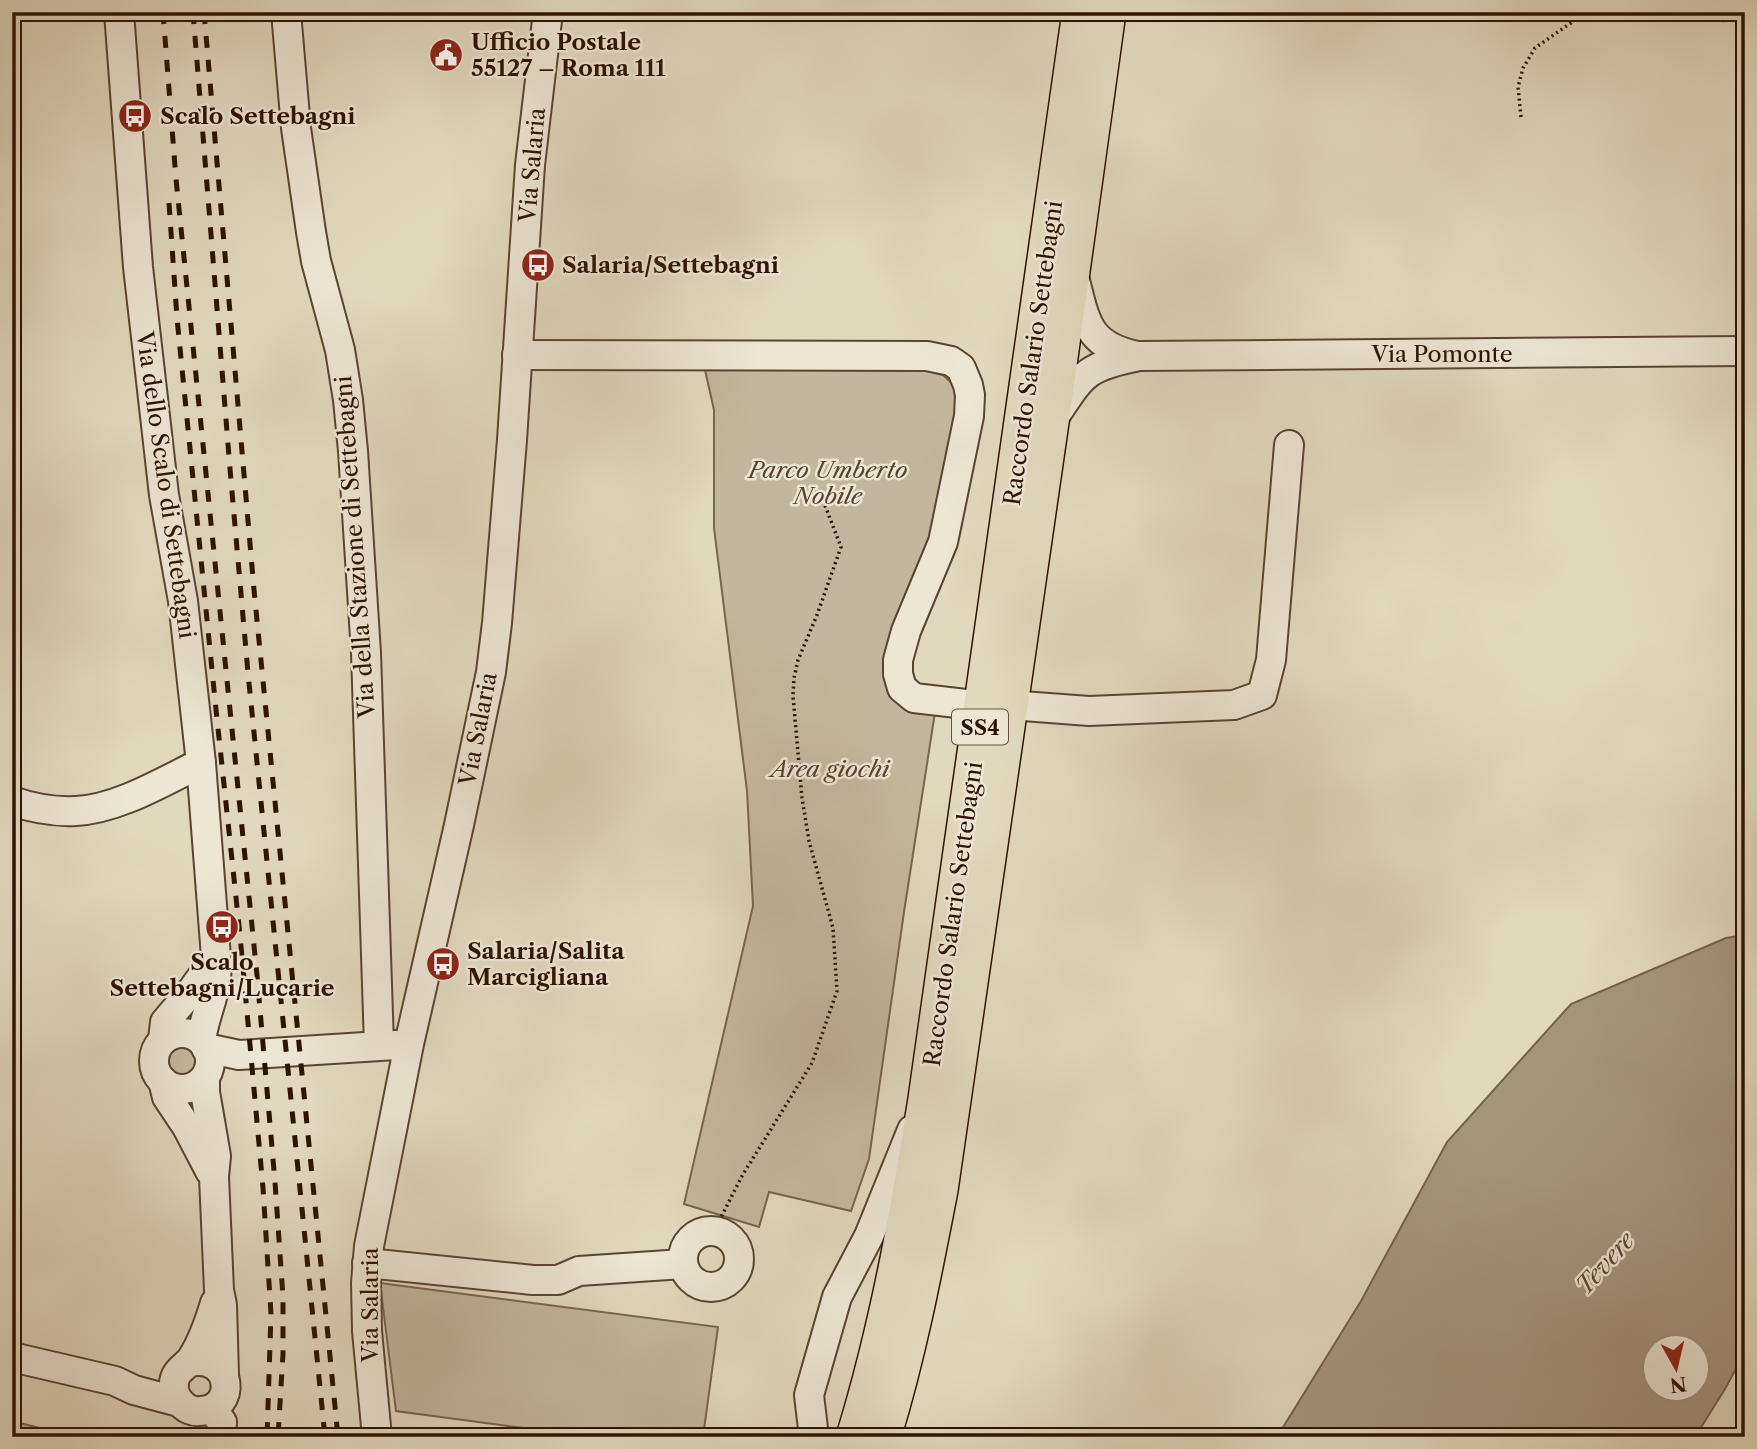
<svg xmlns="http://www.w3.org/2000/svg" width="1757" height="1449" viewBox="0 0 1757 1449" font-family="'Libre Caslon Text',serif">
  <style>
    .green { fill: #c2b79e; stroke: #786550; stroke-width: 2 }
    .water { fill: #a4967e; stroke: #74624c; stroke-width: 2; fill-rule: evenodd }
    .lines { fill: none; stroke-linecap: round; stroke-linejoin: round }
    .minor-casing { stroke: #5a4431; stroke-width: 32 }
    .major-casing { stroke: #2d1302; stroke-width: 38 }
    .path { stroke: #2d1302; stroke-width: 3.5; stroke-dasharray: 2 3.5; stroke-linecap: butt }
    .minor { stroke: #ece6d5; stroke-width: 28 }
    .major { stroke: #e1d9be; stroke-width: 35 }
    .rail { stroke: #2d1302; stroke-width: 5; stroke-dasharray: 12 12; stroke-linecap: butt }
    .labels { text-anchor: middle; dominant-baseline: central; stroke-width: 5; stroke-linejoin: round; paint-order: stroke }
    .shield { fill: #ece6d5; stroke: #665241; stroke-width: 2 }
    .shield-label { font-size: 21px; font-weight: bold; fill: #2d1302 }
    .poi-label { font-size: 23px; font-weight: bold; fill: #2d1302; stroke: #ece6d5; text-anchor: start }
    .street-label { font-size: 23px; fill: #2d1302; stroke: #ece6d5 }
    .park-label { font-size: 23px; font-style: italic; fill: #5a4431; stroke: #ece6d5 }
    .water-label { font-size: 24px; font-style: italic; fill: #5d4734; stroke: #ece6d5 }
  </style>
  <rect width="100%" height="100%" fill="#e1d9be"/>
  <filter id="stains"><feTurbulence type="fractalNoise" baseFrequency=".00286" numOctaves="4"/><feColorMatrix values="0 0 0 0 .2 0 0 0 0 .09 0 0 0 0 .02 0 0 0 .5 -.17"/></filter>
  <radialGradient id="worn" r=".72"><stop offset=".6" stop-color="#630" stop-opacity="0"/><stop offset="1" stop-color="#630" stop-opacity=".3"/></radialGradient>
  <g class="green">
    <path d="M901,367L924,370L943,375L955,386L961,430L934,539L896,622L887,689L898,703L936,706L904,912L869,1159L851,1211L769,1192L759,1227L684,1204L753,906L747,791L714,528V410L705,370Z"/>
    <circle cx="182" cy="1060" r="16"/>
    <path d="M380,1283L718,1327L703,1437H590L396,1411Z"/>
    <path d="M12,1421L75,1437H12Z"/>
  </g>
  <path class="water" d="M1745,935V1352L1725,1389L1695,1437H1277L1361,1301L1447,1142L1571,1004L1726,938ZM1656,1348H1698V1390H1656Z"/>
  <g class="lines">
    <g class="minor-casing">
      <g id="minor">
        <path d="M119,12L138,267L164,495L183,601L201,763L216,957C216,965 217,973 216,980C213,1000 204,1019 201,1040"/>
        <path d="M286,12L296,128L311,232L316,261L340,350L348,400L353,451L366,653L379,1045"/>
        <path d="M1074,277C1086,321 1086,345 1137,356"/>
        <path d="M517,355L927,356L951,361L961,368L968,385L970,395L969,416L943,542L906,631L898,660V674L902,688L914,698L983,706"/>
        <path d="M1053,419C1083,374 1084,367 1139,356L1745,351"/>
        <path d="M1010,705L1089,711L1234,705L1262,695L1271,660L1289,445"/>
        <path d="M12,801C32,808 55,812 76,811C118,809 164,781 201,763"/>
        <circle cx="182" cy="1061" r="28"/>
        <path d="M163,1040L165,1022L193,989L216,957"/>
        <path d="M206,1048L239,1055L396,1045"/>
        <path d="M205,1078V1092L216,1156L214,1177L219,1290L222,1305L224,1375"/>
        <path d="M163,1081L167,1097L187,1127L210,1171"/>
        <circle cx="711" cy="1259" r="28"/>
        <path d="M367,1263L533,1280H558L579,1271L683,1264"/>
        <path d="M12,1357L115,1381L134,1390L179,1402"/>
        <path d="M190,1362C233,1353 238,1410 200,1411C193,1412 186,1409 181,1403C175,1397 172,1387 175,1378C178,1369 187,1366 192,1358C203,1341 209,1323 215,1303"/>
        <path d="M212,1409L222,1422L221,1437"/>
        <path d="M377,1437L367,1331L366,1283L369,1246L409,1044L459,825L491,672L497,623L512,440L530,165L548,12"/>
        <path d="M814,1437L809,1395L837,1297L869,1236L912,1130"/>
      </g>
    </g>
    <g class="major-casing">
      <g id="major">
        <path d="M854,1437C888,1326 908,1213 926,1099L1080,12"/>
        <path d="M883,1437C908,1356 924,1273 940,1190L1051,422L1108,12"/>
      </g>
    </g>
    <g class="path">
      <path d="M1662,12L1727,21"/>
      <path d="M1521,117L1518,87L1523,68L1535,48L1575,20L1594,12"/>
      <path d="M714,1231L742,1176L812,1063L837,991L833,928L809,841L802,798L793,696L794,678L798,660L817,615L841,547L819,490"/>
    </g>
    <use href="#minor" class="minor"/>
    <use href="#major" class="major"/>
    <g class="rail">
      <path d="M163,12L176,179L257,975L275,1182L283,1297V1354L278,1437"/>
      <path d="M193,12L230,469L248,673L325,1437"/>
      <path d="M204,12L254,590L338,1437"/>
      <path d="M169,203L177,318L215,700L240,935L263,1188L271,1314L267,1437"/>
    </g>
  </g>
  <defs>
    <g id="civic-disc" transform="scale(1.75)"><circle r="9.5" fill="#8f2418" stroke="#ece6d5"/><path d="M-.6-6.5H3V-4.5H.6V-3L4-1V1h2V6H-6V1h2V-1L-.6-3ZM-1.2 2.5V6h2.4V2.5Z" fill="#fff"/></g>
    <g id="bus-disc" transform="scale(1.75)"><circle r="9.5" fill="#8f2418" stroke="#ece6d5"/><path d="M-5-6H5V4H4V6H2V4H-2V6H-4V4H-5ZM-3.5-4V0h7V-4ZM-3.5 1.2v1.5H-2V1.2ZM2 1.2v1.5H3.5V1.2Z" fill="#fff"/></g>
  </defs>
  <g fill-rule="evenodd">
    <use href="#civic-disc" x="446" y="55"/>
    <use href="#bus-disc" x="135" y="116"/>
    <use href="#bus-disc" x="538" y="265"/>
    <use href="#bus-disc" x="222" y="927"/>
    <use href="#bus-disc" x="443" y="964"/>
  </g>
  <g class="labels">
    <rect class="shield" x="952" y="709.5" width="56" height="35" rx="5"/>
    <g class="shield-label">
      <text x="980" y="727">SS4</text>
    </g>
    <g class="poi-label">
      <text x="471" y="42">Ufficio Postale<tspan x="471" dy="26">55127 – Roma 111</tspan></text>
      <text x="160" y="116">Scalo Settebagni</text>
      <text x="562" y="265">Salaria/Settebagni</text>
      <text x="467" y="951">Salaria/Salita<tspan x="467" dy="26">Marcigliana</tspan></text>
      <text x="222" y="962" text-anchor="middle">Scalo<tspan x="222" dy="26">Settebagni/Lucarie</tspan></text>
    </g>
    <g class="street-label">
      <text transform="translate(532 165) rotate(-85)">Via Salaria</text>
      <text transform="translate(1033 353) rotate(-82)">Raccordo Salario Settebagni</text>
      <text x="1442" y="354">Via Pomonte</text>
      <text transform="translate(166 485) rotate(82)">Via dello Scalo di Settebagni</text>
      <text transform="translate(355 547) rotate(-94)">Via della Stazione di Settebagni</text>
      <text transform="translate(478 729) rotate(-79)">Via Salaria</text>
      <text transform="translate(953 914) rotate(-82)">Raccordo Salario Settebagni</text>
      <text transform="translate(370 1305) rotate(-90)">Via Salaria</text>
    </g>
    <g class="park-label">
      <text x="828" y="470">Parco Umberto<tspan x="828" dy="26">Nobile</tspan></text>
      <text x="830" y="769">Area giochi</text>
    </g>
    <g class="water-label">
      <text transform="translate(1605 1263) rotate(-48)">Tevere</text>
    </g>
  </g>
  <rect width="1757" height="1449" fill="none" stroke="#e1d9be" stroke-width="42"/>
  <rect x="14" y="14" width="1729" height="1421" fill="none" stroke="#2d1302" stroke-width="3.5"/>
  <rect x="21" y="21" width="1715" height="1407" fill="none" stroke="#2d1302" stroke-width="2"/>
  <g transform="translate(1676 1368) rotate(172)"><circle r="33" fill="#ece6d5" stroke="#a09281" stroke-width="2"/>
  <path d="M0-5L12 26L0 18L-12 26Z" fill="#8f2418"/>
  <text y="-10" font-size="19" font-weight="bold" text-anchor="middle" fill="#2d1302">N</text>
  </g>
  <rect width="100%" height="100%" filter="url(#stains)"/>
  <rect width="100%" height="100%" fill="url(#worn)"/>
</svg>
